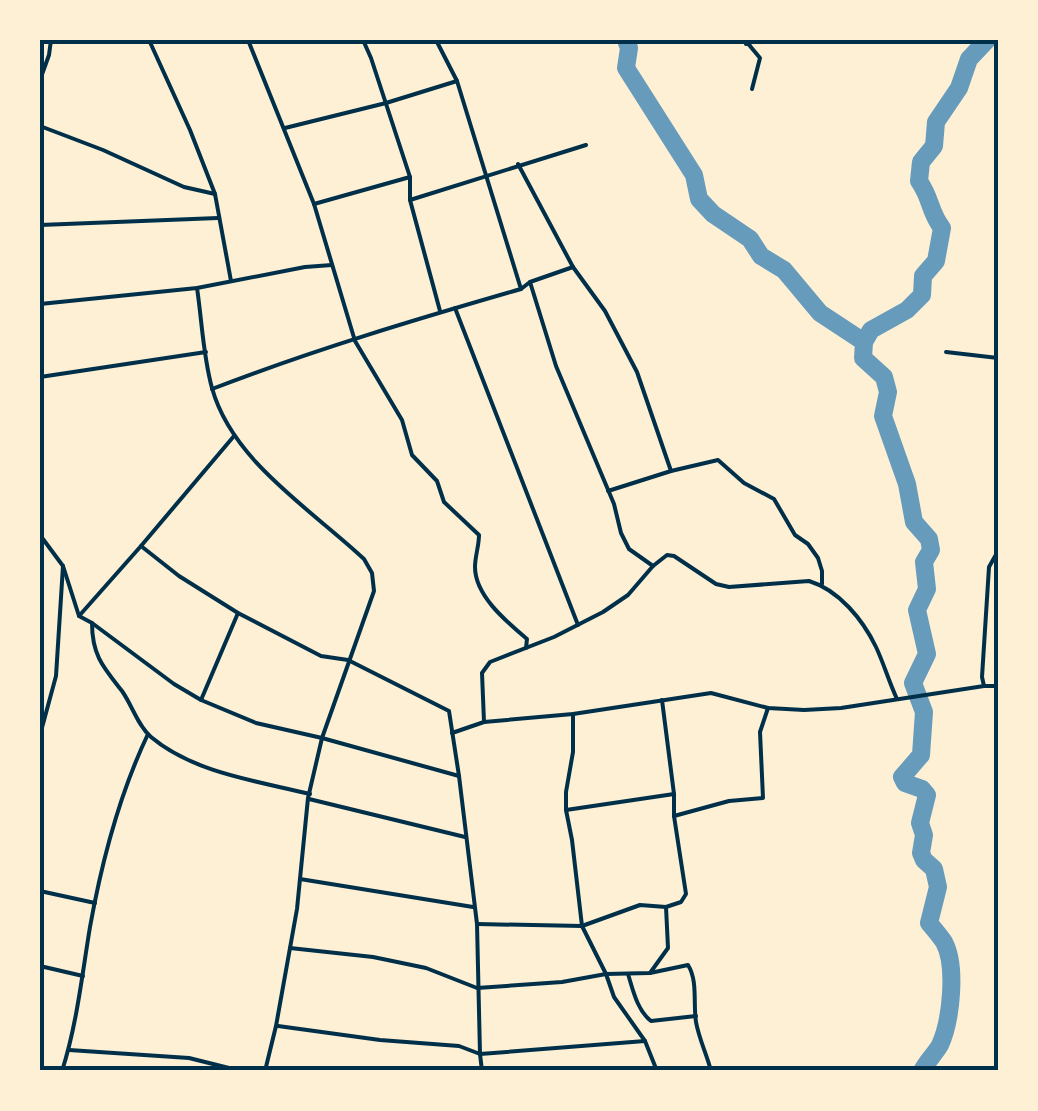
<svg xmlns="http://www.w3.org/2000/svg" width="1038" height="1111" viewBox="0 0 1038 1111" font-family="Montserrat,sans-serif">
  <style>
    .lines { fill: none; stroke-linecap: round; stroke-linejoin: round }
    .river { stroke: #669bbc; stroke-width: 18 }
    .minor { stroke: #003049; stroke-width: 4 }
    .neatline { fill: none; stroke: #003049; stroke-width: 4 }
  </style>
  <rect width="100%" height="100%" fill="#fdf0d5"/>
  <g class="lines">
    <g class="river">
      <path d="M626,40L629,48L626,68L694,175L699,199L713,214L750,239L761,256L784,270L820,313L864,342"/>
      <path d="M922,1071C926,1062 935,1054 940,1045C951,1021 957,966 944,942C940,936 934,929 929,923L938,887L934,869L924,860L921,853L924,835L920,823L927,795L922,789L905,783L902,777L921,755L924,712L913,683L927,654L917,610L927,589L924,562L931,550L929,539L914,522L907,484L883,416L888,392L884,377L863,358L864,342L871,330L907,310L922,295L923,276L936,261L942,228C929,211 932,200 919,181L921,162L934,146L936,122L959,88L969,59L987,40"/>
    </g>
    <g class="minor">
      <path d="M149,40L190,130L215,194L231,281"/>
      <path d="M248,40L314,204L355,341L402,420L412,455L437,481L444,502L479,535C479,546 475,556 475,567C475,596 507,622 527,639L526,648"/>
      <path d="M363,40L371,58L410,177V200L440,311"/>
      <path d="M436,40L457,81L521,289"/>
      <path d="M745,40L760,58L752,89"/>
      <path d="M746,44L758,40"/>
      <path d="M40,80L49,55L51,40"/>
      <path d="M40,126L103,150L184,187L215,194"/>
      <path d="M285,128L386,103L457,81"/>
      <path d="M518,164L573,267L605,311L637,372L671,471"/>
      <path d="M410,200L586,145"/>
      <path d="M314,204L410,177"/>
      <path d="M40,225L218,218"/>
      <path d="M530,282L556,366L614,504L621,533L629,549L653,566L667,555L674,556L716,584L729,587L809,581C839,590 863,620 876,647C884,664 889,682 897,699"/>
      <path d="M197,288C202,321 203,356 212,388C232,461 312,510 364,559L372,573L374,591L322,738L308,798L297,909L276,1026L265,1071"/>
      <path d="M40,304L197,288L305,267L332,265"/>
      <path d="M455,308L578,625"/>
      <path d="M946,352L998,358"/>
      <path d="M40,377L206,352"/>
      <path d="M212,389C313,350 417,319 521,289L530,282L573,267"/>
      <path d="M608,491L671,471L718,460L744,483L774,499L795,535L808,544L818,558L822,571V584"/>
      <path d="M40,535L63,566L56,676L40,735"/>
      <path d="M141,546L234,436"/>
      <path d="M63,566L79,616L92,623C92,655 103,667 122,691C132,705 138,726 151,737C194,773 257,781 310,794"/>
      <path d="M79,616L141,546L179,576L238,613L321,656L348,660L449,711L459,776L477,924L480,1054L482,1071"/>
      <path d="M92,623L174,684L201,700L256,723L322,738L459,776"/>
      <path d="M984,686L982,677L989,567L998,551"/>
      <path d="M201,700L238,613"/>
      <path d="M573,714V752L566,792V810L572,840L582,926L606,974L614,997L645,1041L657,1071"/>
      <path d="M484,722L482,673L490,662L554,637L603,612L628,595L653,566"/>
      <path d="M452,733L484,722L573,714L711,693L768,708L804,710L841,708L984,686H998"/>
      <path d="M309,799L465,837"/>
      <path d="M566,810L674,794"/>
      <path d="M674,816L729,801L763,798L760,732L768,708"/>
      <path d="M300,879L473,907"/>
      <path d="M40,891L95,903"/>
      <path d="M477,924L582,926L640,905L666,907"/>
      <path d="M290,948L373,957L426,968L477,988L562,982L606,974L650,973L688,965C698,981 693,1003 696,1022C699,1039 707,1055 711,1071"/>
      <path d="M40,966L83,976"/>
      <path d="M650,973L668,948L666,907L681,902L686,894L674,816V794L662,700"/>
      <path d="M628,974C633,990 637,1010 651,1021L696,1016"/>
      <path d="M278,1026L380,1040L459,1046L480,1054L645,1041"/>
      <path d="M69,1050L189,1058L241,1071"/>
      <path d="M62,1071C77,1024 82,975 90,927C102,860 119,795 148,734"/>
    </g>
  </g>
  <rect width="1038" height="1111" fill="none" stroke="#fdf0d5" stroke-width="85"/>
  <rect x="42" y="42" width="954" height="1026" class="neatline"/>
</svg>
